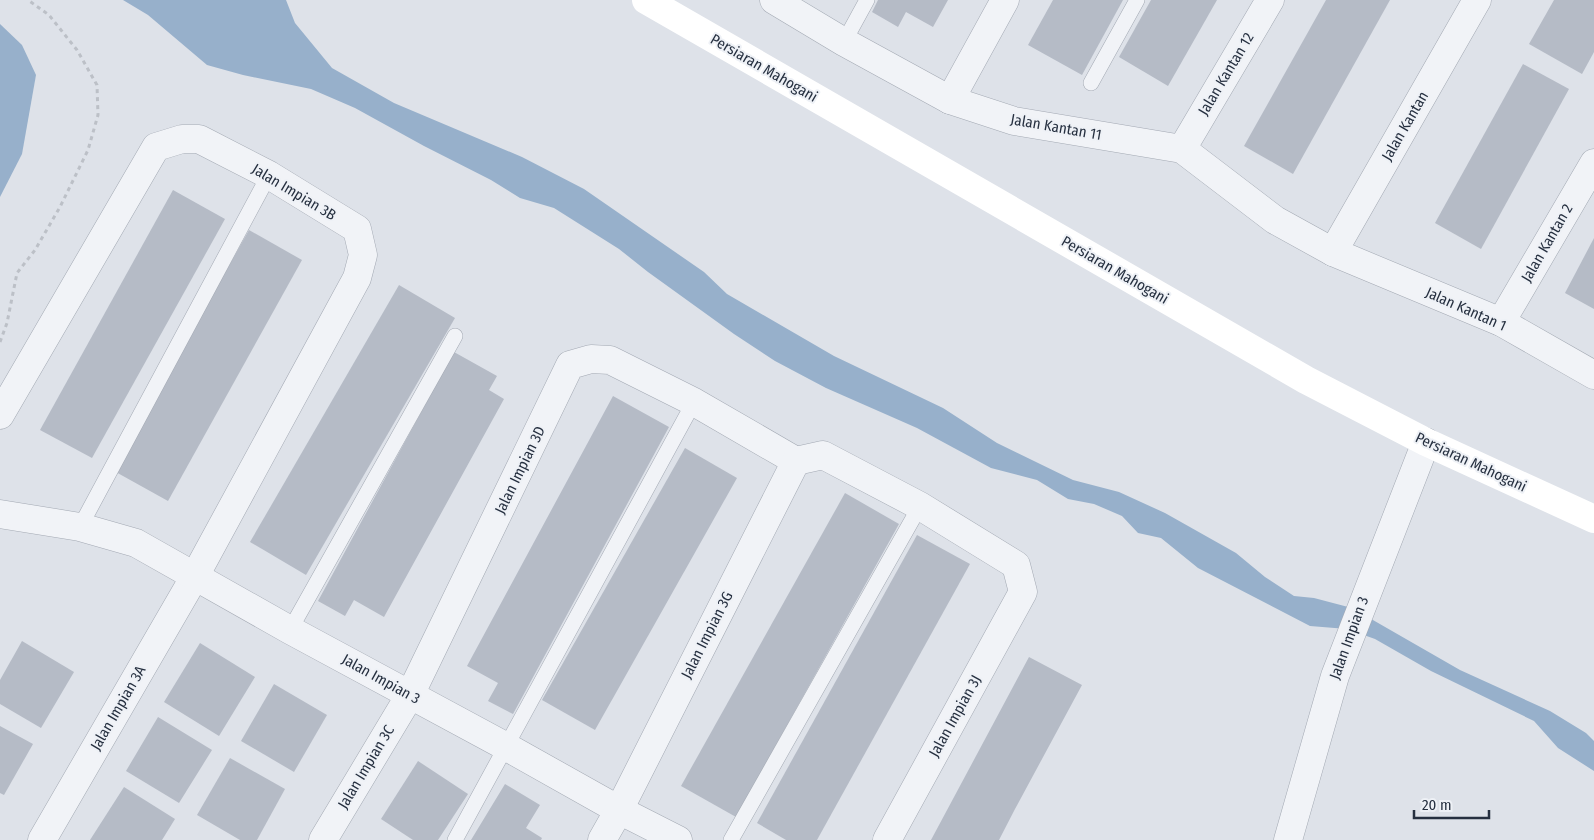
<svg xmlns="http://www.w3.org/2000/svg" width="1594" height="840" viewBox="0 0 1594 840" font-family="'Fira Sans Condensed',sans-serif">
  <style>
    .water { fill: #97b0cb }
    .building { fill: #b5bbc6 }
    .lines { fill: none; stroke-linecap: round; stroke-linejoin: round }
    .lane-casing { stroke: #a3a9b3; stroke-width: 16 }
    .street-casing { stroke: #a3a9b3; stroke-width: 29 }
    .path { stroke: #bcc0c7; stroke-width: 3; stroke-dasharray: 4 4; stroke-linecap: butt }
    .lane { stroke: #f1f3f7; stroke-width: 15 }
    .street { stroke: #f1f3f7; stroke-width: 28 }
    .secondary { stroke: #fff; stroke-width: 28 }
    .labels { text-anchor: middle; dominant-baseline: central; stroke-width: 4; stroke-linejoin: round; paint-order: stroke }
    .street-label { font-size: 15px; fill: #263040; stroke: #eef1f6 }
  </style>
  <rect width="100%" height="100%" fill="#dee2e9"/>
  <g class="water">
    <path d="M123,0H286L295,23L332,68L394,103L522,157L584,189L704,272L727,294L834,356L943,408L997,443L1073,480L1119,492L1165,513L1236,553L1265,577L1294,596L1314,598L1352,608L1460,670L1550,711L1586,733L1594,741V771L1558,748L1534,721L1431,671L1375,639L1347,629L1310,626L1198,568L1161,538L1138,533L1122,516L1094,504L1068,499L1037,480L991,468L917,428L826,388L775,361L734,334L648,272L619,249L554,208L520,198L491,180L424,146L355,108L311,89L243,75L207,65L148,15Z"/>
    <path d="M0,24L22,45L36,75L22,154L0,197Z"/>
  </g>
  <g class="building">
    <path d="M878,0H948L933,27L906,12L898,27L872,12Z"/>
    <path d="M1053,0H1123L1082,75L1028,45Z"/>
    <path d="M1151,0H1217L1168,86L1119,57Z"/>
    <path d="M1326,0H1390L1293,174L1244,146Z"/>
    <path d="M1554,0H1594V52L1582,74L1529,44Z"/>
    <path d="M1523,64L1569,89L1481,249L1435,223Z"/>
    <path d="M173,190L225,219L92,458L40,430Z"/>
    <path d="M249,230L302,260L168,501L114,471Z"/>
    <path d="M1594,238V309L1565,293Z"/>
    <path d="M399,285L455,318L306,575L250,542Z"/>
    <path d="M454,352L497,376L489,390L504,399L384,617L354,600L345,616L318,601Z"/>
    <path d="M613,396L669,427L513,714L488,701L498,683L467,666Z"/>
    <path d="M685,448L737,478L595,730L542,700Z"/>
    <path d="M845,493L899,524L736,817L681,786Z"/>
    <path d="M917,535L970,564L817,840H786L757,823Z"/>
    <path d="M22,641L74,672L41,728L0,704V680Z"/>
    <path d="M200,643L255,677L219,736L164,702Z"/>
    <path d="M1029,657L1082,685L1015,809L999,840H931Z"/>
    <path d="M274,684L327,715L294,772L241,741Z"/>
    <path d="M158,717L212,750L179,803L126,771Z"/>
    <path d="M0,726L33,744L4,795L0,793Z"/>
    <path d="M230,758L285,789L257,840H240L197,815Z"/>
    <path d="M418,761L468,794L438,840H413L381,819Z"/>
    <path d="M505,784L540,805L526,828L542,838L541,840H471Z"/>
    <path d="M124,787L175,819L162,840H90Z"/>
  </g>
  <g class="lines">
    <g class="lane-casing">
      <g id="lane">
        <path d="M844,42L867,0"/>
        <path d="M1091,83L1137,0"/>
        <path d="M80,527L269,175"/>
        <path d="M290,630L455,336"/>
        <path d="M455,840L694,402"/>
        <path d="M731,840L920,506"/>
      </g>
    </g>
    <g class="street-casing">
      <g id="street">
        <path d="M774,0L844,42L950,100L1014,121L1182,149L1275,220L1333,252L1501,322L1594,375"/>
        <path d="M950,100L1005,0"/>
        <path d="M1182,149L1270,0"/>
        <path d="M1333,252L1477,0"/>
        <path d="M1501,322L1594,163"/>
        <path d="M0,415L156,147L182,139H199L269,175L357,229L363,255L357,278L195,576L42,840"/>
        <path d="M0,514L80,527L136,543L290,630L505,746L619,810L678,840"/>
        <path d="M323,840L410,695L570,365L591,359L610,360L694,402L796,461L823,455L920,506L1016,565L1023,592L887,840"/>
        <path d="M602,840L619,810L796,461"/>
        <path d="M1288,840L1335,676L1426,442"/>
      </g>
    </g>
    <path class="path" d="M0,342L7,323L17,273L35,250L60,207L88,150L98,115L97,85L77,50L49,15L28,0"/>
    <use href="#lane" class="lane"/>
    <use href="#street" class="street"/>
    <path class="secondary" d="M646,0L1306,380L1426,442L1594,519"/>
  </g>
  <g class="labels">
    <g class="street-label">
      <text transform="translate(764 68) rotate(30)">Persiaran Mahogani</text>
      <text transform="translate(1226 74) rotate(-59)">Jalan Kantan 12</text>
      <text transform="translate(1405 126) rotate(-60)">Jalan Kantan</text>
      <text transform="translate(1056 127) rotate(10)">Jalan Kantan 11</text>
      <text transform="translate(294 192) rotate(31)">Jalan Impian 3B</text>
      <text transform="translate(1547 243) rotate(-60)">Jalan Kantan 2</text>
      <text transform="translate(1115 270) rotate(30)">Persiaran Mahogani</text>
      <text transform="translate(1466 309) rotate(24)">Jalan Kantan 1</text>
      <text transform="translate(1471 462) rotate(25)">Persiaran Mahogani</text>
      <text transform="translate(520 470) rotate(-64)">Jalan Impian 3D</text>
      <text transform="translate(707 635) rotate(-63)">Jalan Impian 3G</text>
      <text transform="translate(1349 638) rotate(-70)">Jalan Impian 3</text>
      <text transform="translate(381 679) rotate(29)">Jalan Impian 3</text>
      <text transform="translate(118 708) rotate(-60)">Jalan Impian 3A</text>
      <text transform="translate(955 716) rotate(-61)">Jalan Impian 3J</text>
      <text transform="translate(366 767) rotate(-59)">Jalan Impian 3C</text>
    </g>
  </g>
  <path d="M1414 810v8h75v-8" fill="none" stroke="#263040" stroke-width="2.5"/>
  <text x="1422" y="810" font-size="15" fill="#263040" stroke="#eef1f6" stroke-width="4" paint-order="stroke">20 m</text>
</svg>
